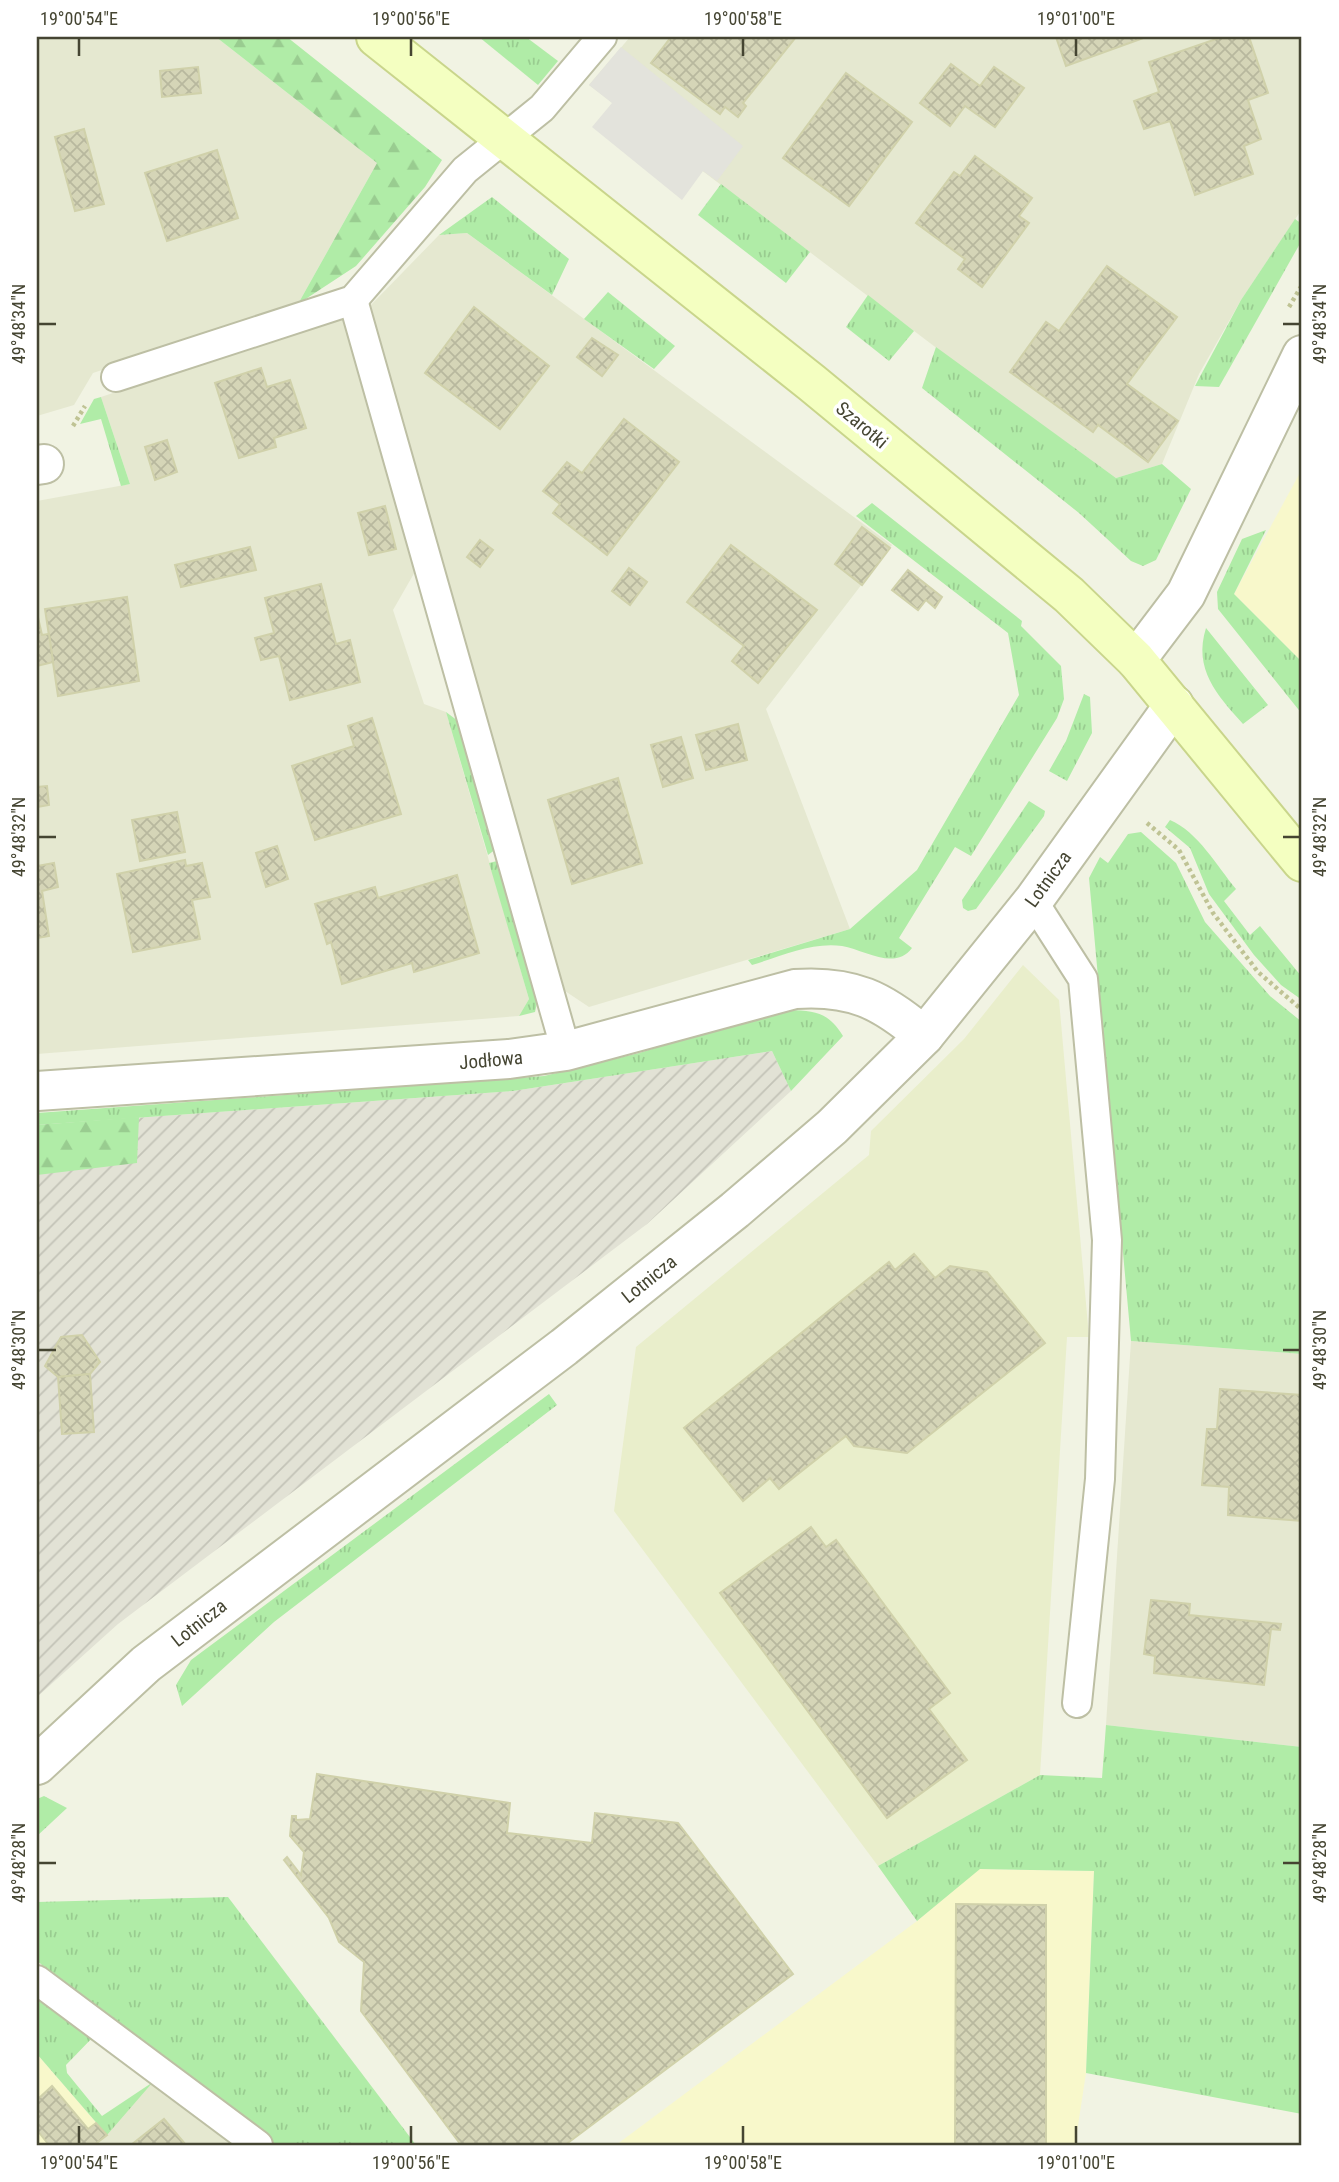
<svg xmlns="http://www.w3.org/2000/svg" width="1339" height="2182" viewBox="0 0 1339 2182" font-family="'Roboto Condensed',sans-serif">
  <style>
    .residential { fill: #e5e8d0 }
    .commercial { fill: #f8f8cb }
    .industrial { fill: url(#industrial-furrows) }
    .education { fill: #e9eecb }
    .grass { fill: url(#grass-tufts) }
    .forest { fill: url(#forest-firs) }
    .parking { fill: #e3e3dc }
    .building { fill: url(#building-cross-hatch); stroke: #d0d1aa; stroke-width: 2 }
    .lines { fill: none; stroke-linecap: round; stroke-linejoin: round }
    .lane-casing { stroke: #bdbfa4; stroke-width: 32 }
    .street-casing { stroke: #bdbfa4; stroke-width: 42 }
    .secondary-casing { stroke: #c9d58b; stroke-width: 42 }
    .path { stroke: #bfc394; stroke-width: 4.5; stroke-dasharray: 3.5 3.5; stroke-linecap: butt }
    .lane { stroke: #fff; stroke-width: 28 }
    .street { stroke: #fff; stroke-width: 38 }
    .secondary { stroke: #f4ffc1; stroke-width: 38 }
    .ticks { fill: none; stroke: #454532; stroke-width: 2.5 }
    .labels { text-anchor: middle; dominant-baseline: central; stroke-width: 7; stroke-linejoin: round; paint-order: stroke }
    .street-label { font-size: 19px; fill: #454532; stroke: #fff }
    .neatline { fill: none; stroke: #454532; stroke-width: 2.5 }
    .ticks-label { font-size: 18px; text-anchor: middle; fill: #454532 }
  </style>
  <defs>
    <pattern id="industrial-furrows" width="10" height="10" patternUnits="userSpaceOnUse" patternTransform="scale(1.75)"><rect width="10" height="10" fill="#e2e2d5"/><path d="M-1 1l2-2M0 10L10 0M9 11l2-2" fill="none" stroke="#c3c3b7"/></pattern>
    <pattern id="grass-tufts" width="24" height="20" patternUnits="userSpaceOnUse" patternTransform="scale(1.75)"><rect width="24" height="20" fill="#b0eca7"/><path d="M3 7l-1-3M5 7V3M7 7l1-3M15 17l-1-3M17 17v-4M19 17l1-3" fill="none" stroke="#99cc90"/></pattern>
    <pattern id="forest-firs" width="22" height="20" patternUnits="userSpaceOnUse" patternTransform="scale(1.75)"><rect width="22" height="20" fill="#b0eca7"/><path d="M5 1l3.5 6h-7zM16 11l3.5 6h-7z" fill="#99cc90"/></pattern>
    <pattern id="building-cross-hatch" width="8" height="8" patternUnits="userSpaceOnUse" patternTransform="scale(1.75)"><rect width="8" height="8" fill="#d5d5b7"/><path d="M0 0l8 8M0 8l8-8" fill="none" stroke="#b8b89e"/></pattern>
  </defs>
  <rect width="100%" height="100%" fill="#f1f3e3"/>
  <g class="residential">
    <path d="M37,37H216L377,163L298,304L93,373L74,405L37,416Z"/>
    <path d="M630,37H1302V209L1241,300L1199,374L1162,464L1116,478L963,368L589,85Z"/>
    <path d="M467,233L892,545L766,709L850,929L589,1007L565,991L369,307L439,235Z"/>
    <path d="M346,315L416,570L393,610L424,704L446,712L529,999L519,1016L37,1054V501L130,484L101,397Z"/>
    <path d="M1131,1341L1302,1354V1747L1106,1725Z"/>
    <path d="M153,2082L241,2145H95Z"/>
  </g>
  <g class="commercial">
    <path d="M1302,469V662L1234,594Z"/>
    <path d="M979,1869L1094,1871L1086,2073L1075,2145H616L917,1921Z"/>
    <path d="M37,2054L107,2135L94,2145H37Z"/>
  </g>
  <path class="industrial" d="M772,1051L791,1091L647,1224L118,1624L37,1697V1125L513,1091Z"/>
  <path class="education" d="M1023,965L1059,1000L1089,1337H1067L1040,1775L878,1866L614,1511L636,1347L869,1155L871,1131L964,1039Z"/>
  <g class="grass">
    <path d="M479,37H526L558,61L538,85Z"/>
    <path d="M721,184L810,252L786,283L698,215Z"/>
    <path d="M492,197L569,259L552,295L467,233L439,235Z"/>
    <path d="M1295,219L1302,224V240L1219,387L1195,386L1241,300Z"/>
    <path d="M608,292L675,346L654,369L584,319Z"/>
    <path d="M868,295L914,331L889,361L846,327Z"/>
    <path d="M936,347L1116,478L1162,464L1191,489L1156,560L1143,566L1131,561L1079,513L922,388Z"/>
    <path d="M101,397L130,484L121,486L101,419L80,424L94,399Z"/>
    <path d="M872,503L1022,621L1021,626L1061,666L1064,699L1057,718L971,856L955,847L899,938L912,948C895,971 865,950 842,946C811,942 782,956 752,965L748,960L850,929L917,870L1019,695L1008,633L856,516Z"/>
    <path d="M1266,530L1234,594L1302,662V714L1218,609L1217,592L1242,539Z"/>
    <path d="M1206,628L1268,705L1243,724C1217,695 1193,669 1206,628Z"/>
    <path d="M1084,694L1090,697L1092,733L1067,781L1049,771L1066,741Z"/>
    <path d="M446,712L458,721L496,849L488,855Z"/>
    <path d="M1029,801L1045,811L1044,816L976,909L968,911L963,908L962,900Z"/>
    <path d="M1170,820C1198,832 1217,866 1236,889L1224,901L1250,935L1260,926L1302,977V1000L1281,985L1254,955L1209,894L1190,848L1165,827Z"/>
    <path d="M1141,832L1176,863L1205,922L1270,996L1302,1022V1354L1131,1341L1089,878L1100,857L1108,863L1128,834Z"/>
    <path d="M497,861L537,1003L535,1012L519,1016L529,999L489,863Z"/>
    <path d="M789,1010C816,1011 828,1012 843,1036L791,1091L772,1051L513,1091L37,1125V1113L544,1076L639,1053L758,1016Z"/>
    <path d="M549,1394L557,1405L274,1622L182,1706L176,1685L191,1660Z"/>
    <path d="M1106,1725L1302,1747V2114L1086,2073L1094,1871L980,1869L917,1921L878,1866L1040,1775L1102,1778Z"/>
    <path d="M44,1796L67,1808L37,1836V1799Z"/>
    <path d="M228,1897L416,2145H274L37,1961V1902Z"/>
    <path d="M37,1992L96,2034L66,2065L67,2073L102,2116L153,2082L107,2135L37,2054Z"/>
  </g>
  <g class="forest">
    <path d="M216,37H287L442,160L425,187L356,266L298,304L377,163Z"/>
    <path d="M139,1117L137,1163L37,1175V1125Z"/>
  </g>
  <path class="parking" d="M621,47L743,146L717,181L703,171L682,200L592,127L612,103L589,85Z"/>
  <g class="building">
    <path d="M671,37H796L743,103L746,106L738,117L725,107L720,114L651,63Z"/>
    <path d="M1056,37H1146L1066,66Z"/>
    <path d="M1222,37H1249L1268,93L1248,100L1261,139L1244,146L1253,174L1195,195L1170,121L1144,129L1134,101L1159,92L1149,62Z"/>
    <path d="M951,64L980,86L994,67L1024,88L995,127L965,106L950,126L920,103Z"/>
    <path d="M198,67L201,93L162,97L160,71Z"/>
    <path d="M846,73L912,122L849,206L783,158Z"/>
    <path d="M84,129L104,204L75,211L55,137Z"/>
    <path d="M217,150L238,218L167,241L145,173Z"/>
    <path d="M975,156L1032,198L1019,216L1029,223L982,287L958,269L965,259L916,223L954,172L960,176Z"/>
    <path d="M1107,266L1177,317L1127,384L1178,421L1148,462L1098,425L1093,432L1010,372L1046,322L1059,331Z"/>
    <path d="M474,307L549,366L500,429L425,373Z"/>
    <path d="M592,338L618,355L602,376L577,357Z"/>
    <path d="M261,368L267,387L290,380L306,428L274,438L276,447L239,458L215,383Z"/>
    <path d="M624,419L679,462L607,555L553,513L560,504L543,491L567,462L582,473Z"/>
    <path d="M167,440L177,472L155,480L145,447Z"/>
    <path d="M385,506L396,549L369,555L358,513Z"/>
    <path d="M862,527L890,548L862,585L835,564Z"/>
    <path d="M480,540L493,550L480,567L467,557Z"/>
    <path d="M731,545L817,610L758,683L732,661L744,646L687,602Z"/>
    <path d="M250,547L256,570L181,587L175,565Z"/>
    <path d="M629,568L647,582L630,605L612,591Z"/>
    <path d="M908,570L942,597L935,608L926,600L918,610L892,590Z"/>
    <path d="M321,584L336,644L350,640L360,682L290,700L279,656L261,660L255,638L274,633L265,598Z"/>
    <path d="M127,597L139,681L58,696L45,609Z"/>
    <path d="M37,613L42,635L49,634L53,662L37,666Z"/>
    <path d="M372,718L401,814L315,840L292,766L354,746L348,726Z"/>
    <path d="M738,724L747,760L706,770L696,735Z"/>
    <path d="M681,737L693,778L663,787L651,745Z"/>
    <path d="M618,778L642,863L572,884L548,800Z"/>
    <path d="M47,786L49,805L37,807V787Z"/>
    <path d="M177,812L185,852L140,861L132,820Z"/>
    <path d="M277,846L288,879L266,887L256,853Z"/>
    <path d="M185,860L186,866L202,863L210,897L192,900L200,939L133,952L117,874Z"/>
    <path d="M54,863L58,887L42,891L49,936L37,938V866Z"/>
    <path d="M457,875L479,953L414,972L412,963L342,984L331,942L327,944L315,904L375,887L378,898Z"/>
    <path d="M914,1254L935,1278L950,1266L987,1272L1045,1343L907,1453L854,1446L846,1436L779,1489L770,1478L743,1501L684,1428L889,1262L895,1270Z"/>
    <path d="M82,1335L100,1362L90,1374L58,1377L45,1366L61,1337Z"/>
    <path d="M90,1374L94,1432L62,1434L58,1377Z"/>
    <path d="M1220,1389L1302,1395V1521L1228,1515L1229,1487L1202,1485L1207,1429H1217Z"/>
    <path d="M811,1527L826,1547L836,1540L950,1693L929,1709L967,1760L887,1818L720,1593Z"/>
    <path d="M1151,1600L1190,1604L1189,1615L1281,1624L1280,1630L1271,1629L1264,1685L1154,1673L1155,1656L1144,1654Z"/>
    <path d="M317,1774L510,1803L507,1833L592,1843L595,1813L678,1823L793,1974L565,2145H461L361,2011L364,1962L339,1942L329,1918L284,1860L287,1857L301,1875L304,1852L290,1836L292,1816H296V1820L310,1819Z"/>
    <path d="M956,1904L1046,1905V2145H955Z"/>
    <path d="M52,2086L88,2129L96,2123L107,2135L94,2145H49L37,2130V2100Z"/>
    <path d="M164,2119L186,2145H131Z"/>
  </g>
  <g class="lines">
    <g class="lane-casing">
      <g id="lane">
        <path d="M353,300L566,1051"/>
        <path d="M116,377L353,300L465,170L542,108L602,37"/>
        <path d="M1033,901L1083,979L1107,1240L1100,1479L1077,1703"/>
        <path d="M37,1980L258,2145"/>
      </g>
    </g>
    <g class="street-casing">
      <g id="street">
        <path d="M37,465L44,464"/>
        <path d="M1136,660L1186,594L1302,355"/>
        <path d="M37,1091L509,1059L566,1051L795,989C852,985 882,1000 924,1036"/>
        <path d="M37,1765L146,1664L564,1347L735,1210L832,1127L924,1036L1033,901L1174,705"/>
      </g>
    </g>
    <g class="secondary-casing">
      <path id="secondary" d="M376,37L812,383L1069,595L1136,660L1302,862"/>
    </g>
    <g class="path">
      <path d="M1289,307L1302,285"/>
      <path d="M73,426L85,406"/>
      <path d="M1147,823L1179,850L1213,913L1258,972L1302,1010"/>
    </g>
    <use href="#lane" class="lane"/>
    <use href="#street" class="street"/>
    <use href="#secondary" class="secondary"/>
  </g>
  <path class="ticks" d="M79,38V56M411,38V56M743,38V56M1076,38V56M38,324H56M1283,324H1300M38,837H56M1283,837H1300M38,1350H56M1283,1350H1300M38,1863H56M1283,1863H1300M79,2126V2144M411,2126V2144M743,2126V2144M1076,2126V2144"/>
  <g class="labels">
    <g class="street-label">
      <text transform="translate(862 425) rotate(40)">Szarotki</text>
      <text transform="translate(1048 879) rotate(-54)">Lotnicza</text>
      <text transform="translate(491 1060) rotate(-5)">Jodłowa</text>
      <text transform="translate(649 1279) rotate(-39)">Lotnicza</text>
      <text transform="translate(199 1623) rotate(-38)">Lotnicza</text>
    </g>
  </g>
  <rect width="1339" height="2182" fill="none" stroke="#ffffff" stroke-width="77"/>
  <rect x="38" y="38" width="1262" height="2106" class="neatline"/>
  <g class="ticks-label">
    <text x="79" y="25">19°00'54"E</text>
    <text x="411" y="25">19°00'56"E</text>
    <text x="743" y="25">19°00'58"E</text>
    <text x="1076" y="25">19°01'00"E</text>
    <text transform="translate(19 324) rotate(-90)" y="6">49°48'34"N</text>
    <text transform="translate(1320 324) rotate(-90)" y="6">49°48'34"N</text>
    <text transform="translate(19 837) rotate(-90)" y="6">49°48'32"N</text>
    <text transform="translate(1320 837) rotate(-90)" y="6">49°48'32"N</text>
    <text transform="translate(19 1350) rotate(-90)" y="6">49°48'30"N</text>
    <text transform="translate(1320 1350) rotate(-90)" y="6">49°48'30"N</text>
    <text transform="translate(19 1863) rotate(-90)" y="6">49°48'28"N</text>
    <text transform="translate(1320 1863) rotate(-90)" y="6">49°48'28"N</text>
    <text x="79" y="2169">19°00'54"E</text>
    <text x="411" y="2169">19°00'56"E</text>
    <text x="743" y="2169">19°00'58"E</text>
    <text x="1076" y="2169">19°01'00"E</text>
  </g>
</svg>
